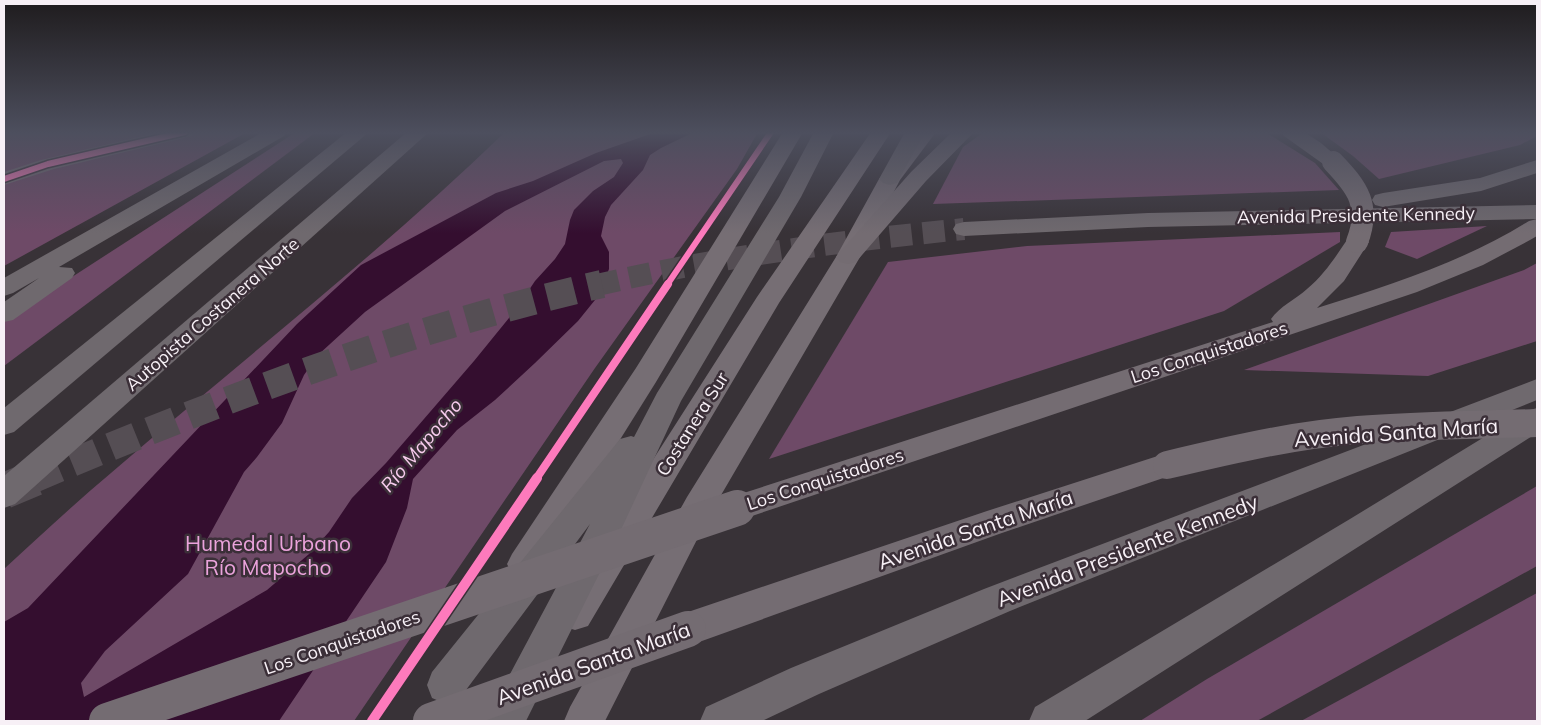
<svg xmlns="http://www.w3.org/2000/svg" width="1541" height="725" viewBox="0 0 1541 725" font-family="Mulish,sans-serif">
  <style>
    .green { fill: #6e4a67 }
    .water { fill: #340e2f; fill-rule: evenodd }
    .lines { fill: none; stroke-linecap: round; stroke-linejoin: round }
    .highway-tunnel-far2 { stroke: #554e54; stroke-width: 22; stroke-dasharray: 22 11; stroke-linecap: butt }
    .highway-tunnel-far1 { stroke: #554e54; stroke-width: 28; stroke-dasharray: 28 14; stroke-linecap: butt }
    .highway-tunnel { stroke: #554e54; stroke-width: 36; stroke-dasharray: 36 18; stroke-linecap: butt }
    .street { fill: #746b72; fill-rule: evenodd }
    .secondary { fill: #766e74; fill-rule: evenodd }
    .primary { fill: #746c72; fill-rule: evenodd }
    .highway { fill: #6f696e; fill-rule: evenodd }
    .primary-bridge-far2 { stroke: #746c72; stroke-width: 22 }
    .primary-bridge-far1 { stroke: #746c72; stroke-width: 28 }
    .primary-bridge { stroke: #746c72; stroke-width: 36 }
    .cycleway-far2-casing { stroke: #3b2f38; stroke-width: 9 }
    .cycleway-far1-casing { stroke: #3b2f38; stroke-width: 11 }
    .cycleway-casing { stroke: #3b2f38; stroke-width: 13 }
    .cycleway-far2 { stroke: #fd7abc; stroke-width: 6 }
    .cycleway-far1 { stroke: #fd7abc; stroke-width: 8 }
    .cycleway { stroke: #fd7abc; stroke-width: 10 }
    .labels { text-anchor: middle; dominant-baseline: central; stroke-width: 5; stroke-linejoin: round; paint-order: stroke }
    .street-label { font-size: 18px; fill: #f7f0f6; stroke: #3b2f38 }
    .water-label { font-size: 19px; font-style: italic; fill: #f8ccee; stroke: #3b2f38 }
    .near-street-label { font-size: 21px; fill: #f7f0f6; stroke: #3b2f38 }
    .near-park-label { font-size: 21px; fill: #eba3dc; stroke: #3b2f38 }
  </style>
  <rect width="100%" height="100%" fill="#383237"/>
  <g class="green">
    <path d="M4,132H247L4,266Z"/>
    <path d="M296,132H316L4,366V321Z"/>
    <path d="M505,132H758L737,169L595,368L354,721H4V569C39,537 74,504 111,473C242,360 380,253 505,132Z"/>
    <path d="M984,132H1265L1315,163L1339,190L933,204L963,147Z"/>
    <path d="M1320,132H1537V136L1520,145L1379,179L1353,156Z"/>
    <path d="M1487,226L1417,259L1385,247L1391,232Z"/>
    <path d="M1340,232V242L1224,311L769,459L888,262L1027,246Z"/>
    <path d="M1537,263V341L1428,376L1244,370L1524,270Z"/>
    <path d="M1537,486V566L1257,721H1140L1207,679Z"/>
    <path d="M1537,593V721H1301Z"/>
  </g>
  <path class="water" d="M656,132H694L661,148L650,155L643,170L611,205L605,217L601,236L609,252V269L599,295L578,321L535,363L495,400L457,430L413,479L407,508L386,562L279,721H4V622L28,608L297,324L361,265L496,193L533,181L596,153ZM621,159L623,163L614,177L593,191L574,210L570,220L565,244L555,259L535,281L517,308L474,361L386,463L352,498L329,532L309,554L267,590L84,697L81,683L105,651L188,574L244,472L257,457L282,423L304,375L318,355L365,312L505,211L604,161Z"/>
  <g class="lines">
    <path class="highway-tunnel-far2" d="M597,285C718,257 841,241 964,229"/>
    <path class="highway-tunnel-far1" d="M33,479C218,401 406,329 602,284"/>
    <path class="highway-tunnel" d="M4,491L35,478"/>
    <path class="street" d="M160,132H195L192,136L54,169L4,185V172L41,160Z"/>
    <g class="secondary">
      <path d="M783,132H803L656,382L536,574L524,579L512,574L507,564L512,554L636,368Z"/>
      <path d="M871,132H891L779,303L588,626L575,630L562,626L557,614L562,602L757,297Z"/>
      <path d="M916,132H936L900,180L860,257L710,514L605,721H564L570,707L687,497L836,257L879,179Z"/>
    </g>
    <g class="primary">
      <path d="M952,132H974L926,181L856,262L848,264L840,262L836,257L840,252L911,172Z"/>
      <path d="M1281,132H1304L1321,143L1343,162L1340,166L1333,168L1326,166L1284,136Z"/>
      <path d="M1537,219V236L1530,240L1483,265L1417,292L737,521L725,517L721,508L725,499L1273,322L1271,319C1279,307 1296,299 1307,289C1325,274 1336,256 1349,237L1357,235L1365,237L1369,242L1344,281L1317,308C1390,285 1463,262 1529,221Z"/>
      <path d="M1167,453L1178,457L1183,465L1178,473L999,534L688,646L675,641L670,629L675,617L688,612L987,511Z"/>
    </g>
    <g class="highway">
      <path d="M263,132H287L284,136L59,267L72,268L75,273L72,278L13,320L4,322V302L39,278L13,293L4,296V278Z"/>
      <path d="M347,132H369L14,432L4,435V408Z"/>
      <path d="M407,132H429L15,504L4,508V476Z"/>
      <path d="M814,132H834L801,197L681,401L618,536L526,721H485L590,524L460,698L446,704L432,698L427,685L432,672L620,439L631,436L634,437L657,393L779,197Z"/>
      <path d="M905,132H925L897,183L890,185L883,183L879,179Z"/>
      <path d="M1537,160V173L1481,191L1383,207L1375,205L1372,200L1375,195L1383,193L1480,178Z"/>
      <path d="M1537,205V219L1148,227L964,236L956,234L953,229L956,224L964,222L1148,213Z"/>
      <path d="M1537,379V400L1010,611L819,694L762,721H700L706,707L791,668L984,589Z"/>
      <path d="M1537,408V433L1085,721H1029L1035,707L1350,519L1527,411Z"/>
    </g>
    <path class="primary-bridge-far2" d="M1333,162C1358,188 1371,206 1357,242"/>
    <path class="primary-bridge-far1" d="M1167,465C1230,450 1293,435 1358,430C1417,425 1477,425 1537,423"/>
    <g class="primary-bridge">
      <path d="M107,721L737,508"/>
      <path d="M431,721L688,629"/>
    </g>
    <g class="cycleway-far2-casing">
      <g id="cycleway-far2">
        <path d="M4,179L48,164L185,132"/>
        <path d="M667,285L771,132"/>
      </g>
    </g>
    <g class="cycleway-far1-casing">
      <path id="cycleway-far1" d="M536,479L668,284"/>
    </g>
    <g class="cycleway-casing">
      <path id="cycleway" d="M372,721L537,478"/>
    </g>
    <use href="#cycleway-far2" class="cycleway-far2"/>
    <use href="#cycleway-far1" class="cycleway-far1"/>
    <use href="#cycleway" class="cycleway"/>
  </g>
  <linearGradient id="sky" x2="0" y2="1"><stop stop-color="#1f1c1e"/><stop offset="0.57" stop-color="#4d4f5e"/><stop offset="1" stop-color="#4d4f5e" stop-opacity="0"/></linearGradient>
  <rect width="1541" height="233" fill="url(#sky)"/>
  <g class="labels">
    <g class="street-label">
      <text transform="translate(1356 215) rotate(-1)">Avenida Presidente Kennedy</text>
      <text transform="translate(212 314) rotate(-41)">Autopista Costanera Norte</text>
      <text transform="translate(1209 352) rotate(-18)">Los Conquistadores</text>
      <text transform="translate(692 424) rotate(-58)">Costanera Sur</text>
      <text transform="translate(825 479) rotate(-18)">Los Conquistadores</text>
      <text transform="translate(342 642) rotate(-19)">Los Conquistadores</text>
    </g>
    <g class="water-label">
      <text transform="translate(421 445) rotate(-50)">Río Mapocho</text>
    </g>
    <g class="near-street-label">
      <text transform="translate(1396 432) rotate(-4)">Avenida Santa María</text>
      <text transform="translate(975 529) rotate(-19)">Avenida Santa María</text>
      <text transform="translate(1127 550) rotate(-21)">Avenida Presidente Kennedy</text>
      <text transform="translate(593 663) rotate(-20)">Avenida Santa María</text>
    </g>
    <g class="near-park-label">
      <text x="268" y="543">Humedal Urbano<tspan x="268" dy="24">Río Mapocho</tspan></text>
    </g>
  </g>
  <rect width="1541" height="725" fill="none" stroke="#f7f0f6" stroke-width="10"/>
</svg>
